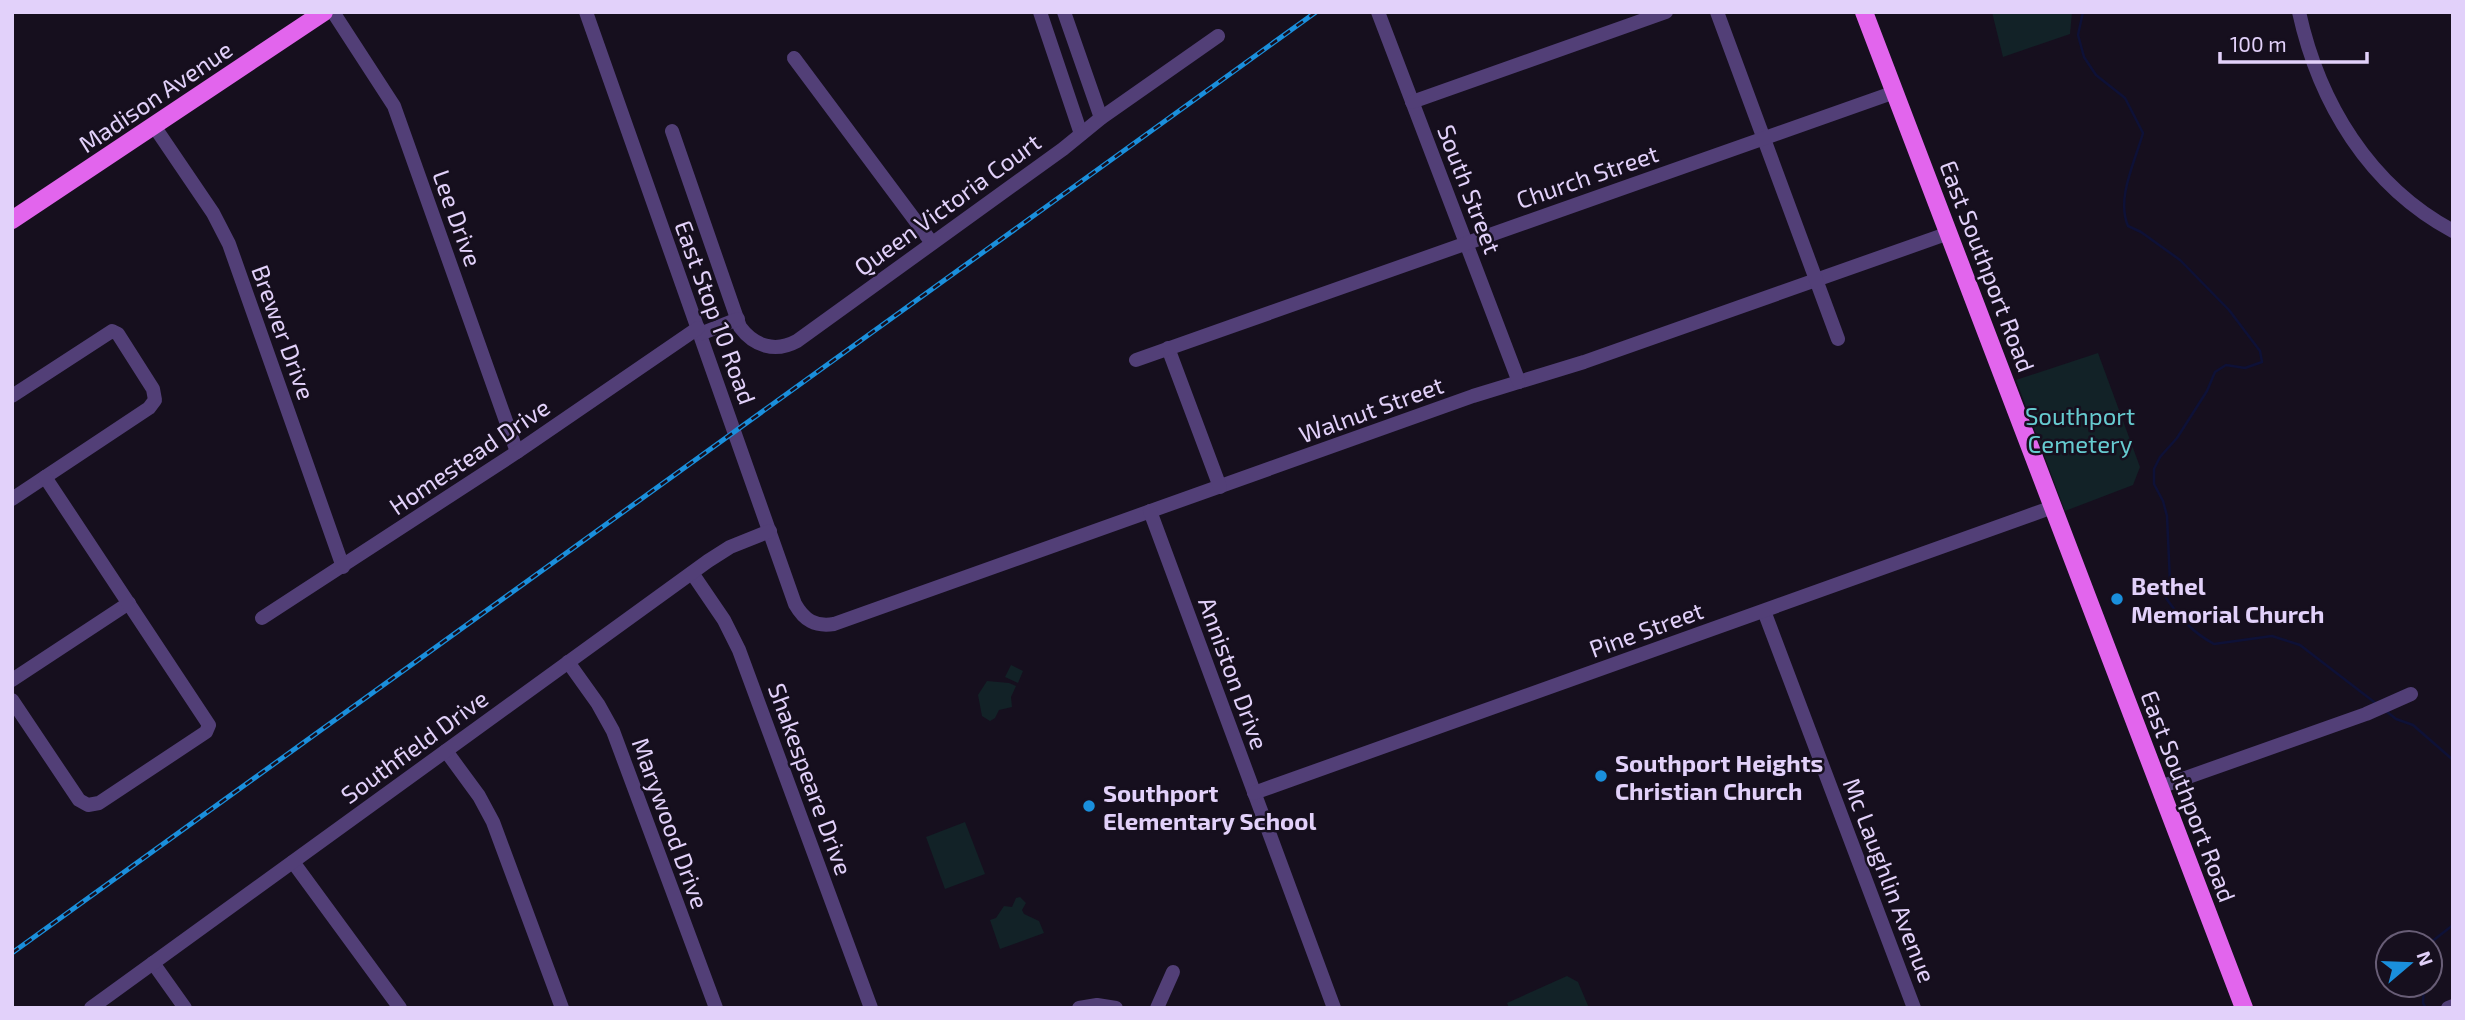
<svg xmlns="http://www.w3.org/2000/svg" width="2465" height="1020" viewBox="0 0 2465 1020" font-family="'Exo 2',sans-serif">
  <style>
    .green { fill: #122227 }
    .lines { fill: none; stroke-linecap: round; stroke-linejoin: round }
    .stream { stroke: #0e1137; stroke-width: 2.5 }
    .minor { stroke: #523f77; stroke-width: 14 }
    .major { stroke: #e265ed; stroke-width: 18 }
    .rail-casing { stroke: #1a8fdc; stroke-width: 5 }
    .rail { stroke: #160f1e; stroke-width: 2.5; stroke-dasharray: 8; stroke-linecap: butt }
    .poi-dot { fill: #1a8fdc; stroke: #160f1e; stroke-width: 2.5 }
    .labels { text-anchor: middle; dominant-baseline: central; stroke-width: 5; stroke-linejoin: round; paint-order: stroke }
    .street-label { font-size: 24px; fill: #e2d1fa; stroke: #160f1e }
    .park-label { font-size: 24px; fill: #66cbd0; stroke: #160f1e }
    .poi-label { font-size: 24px; font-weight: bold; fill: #e2d1fa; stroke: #160f1e; text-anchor: start }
  </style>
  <rect width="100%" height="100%" fill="#160f1e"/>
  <g class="green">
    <path d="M1992,12H2072L2070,34L2003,57Z"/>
    <path d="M2098,353L2140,467L2133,485L2065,511L2016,380Z"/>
    <path d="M1011,665L1023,671L1018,683L1005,677Z"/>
    <path d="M987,681L1009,683L1016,686L1011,697L1012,707L999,710L995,718L990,721L982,716L978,695Z"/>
    <path d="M965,822L985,874L945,889L926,837Z"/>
    <path d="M1020,897L1026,903L1022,910L1024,914L1039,921L1044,933L1000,949L990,920L996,918L1004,906L1012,907L1016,898Z"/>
    <path d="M1567,976L1578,982L1589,1008H1509L1507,1003Z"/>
  </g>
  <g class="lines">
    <g class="stream">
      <path d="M2083,12L2078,35L2084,57L2096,75L2125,98L2143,133C2135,162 2116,198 2128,226L2141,232L2180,260L2229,310L2260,351L2262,362L2245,368L2226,365L2215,372L2207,391L2177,438L2160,457L2154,469V484L2163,501L2167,516L2170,582L2166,598C2180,618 2192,632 2214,644L2272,636L2300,645L2378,705"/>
      <path d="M2386,711L2396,719L2413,725L2453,760"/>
      <path d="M2430,943L2453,925"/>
      <path d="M2424,985L2423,1003L2426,1008"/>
    </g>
    <g class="minor">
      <path d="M333,12L394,106L517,452"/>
      <path d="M586,12L795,604C804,620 815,627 834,624L1473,396L1584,362L1949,233"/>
      <path d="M1040,12L1081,134"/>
      <path d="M1064,12L1101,118"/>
      <path d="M1378,12L1519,382"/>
      <path d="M1717,12L1838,339"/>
      <path d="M2299,12C2319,103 2369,186 2453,231"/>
      <path d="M794,58L932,243"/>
      <path d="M1412,102L1666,12"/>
      <path d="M154,126L213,213L229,244L343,567"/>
      <path d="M672,131L740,327C754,346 775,353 797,341L1063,149L1101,118L1218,36"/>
      <path d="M700,334L738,319"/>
      <path d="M1168,348L1220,487"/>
      <path d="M1136,360L1895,92"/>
      <path d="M12,396L112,331L118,334L153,389L155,400L149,408L12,499"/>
      <path d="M1150,511L1334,1008"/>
      <path d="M692,573L724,620L739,650L871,1008"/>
      <path d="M1764,611L1914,1008"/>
      <path d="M262,618L517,452L698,328"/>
      <path d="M568,662L598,704L613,731L716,1008"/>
      <path d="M12,680L129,603"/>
      <path d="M12,700L79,800L88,805L99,803L206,732L209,725L45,477"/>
      <path d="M446,751L479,796L493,822L562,1008"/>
      <path d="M2160,787L2366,714L2411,694"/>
      <path d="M1254,793L2053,507"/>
      <path d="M293,862L400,1008"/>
      <path d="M153,963L185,1008"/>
      <path d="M91,1008L708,561L730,547L770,531"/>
      <path d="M1079,1008L1097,1005L1116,1008"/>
      <path d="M1157,1008L1173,972"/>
      <path d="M2448,1008L2453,1006"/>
    </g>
    <g class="major">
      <path d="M1864,12L2244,1008"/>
      <path d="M12,220L324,12"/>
    </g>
    <g class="rail-casing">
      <path id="rail" d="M12,953L1316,12"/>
    </g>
    <use href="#rail" class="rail"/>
  </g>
  <g class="poi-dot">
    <circle cx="2117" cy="599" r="7"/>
    <circle cx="1601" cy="776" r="7"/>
    <circle cx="1089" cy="806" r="7"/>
  </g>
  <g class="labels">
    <g class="street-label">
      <text transform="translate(155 96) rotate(-34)">Madison Avenue</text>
      <text transform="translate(1587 176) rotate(-19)">Church Street</text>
      <text transform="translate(1470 189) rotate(69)">South Street</text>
      <text transform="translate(947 204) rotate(-36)">Queen Victoria Court</text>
      <text transform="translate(458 218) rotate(70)">Lee Drive</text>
      <text transform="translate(1988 266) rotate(69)">East Southport Road</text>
      <text transform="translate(716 312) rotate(70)">East Stop 10 Road</text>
      <text transform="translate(284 332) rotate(70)">Brewer Drive</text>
      <text transform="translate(1371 409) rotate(-20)">Walnut Street</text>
      <text transform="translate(469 456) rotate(-34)">Homestead Drive</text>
      <text transform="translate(1646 629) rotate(-20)">Pine Street</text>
      <text transform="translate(1234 673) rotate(70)">Anniston Drive</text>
      <text transform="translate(414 746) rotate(-36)">Southfield Drive</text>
      <text transform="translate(811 779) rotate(70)">Shakespeare Drive</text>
      <text transform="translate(2189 796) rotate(69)">East Southport Road</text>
      <text transform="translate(671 823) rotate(70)">Marywood Drive</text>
      <text transform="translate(1890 880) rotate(69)">Mc Laughlin Avenue</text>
    </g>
    <g class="park-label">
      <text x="2080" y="415">Southport<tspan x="2080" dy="28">Cemetery</tspan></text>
    </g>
    <g class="poi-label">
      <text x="2131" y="585">Bethel<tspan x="2131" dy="28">Memorial Church</tspan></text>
      <text x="1615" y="762">Southport Heights<tspan x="1615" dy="28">Christian Church</tspan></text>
      <text x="1103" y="792">Southport<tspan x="1103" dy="28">Elementary School</tspan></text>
    </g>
  </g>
  <rect width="2465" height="1020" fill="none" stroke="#e2d1fa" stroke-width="28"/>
  <g transform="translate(2409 964) rotate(71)"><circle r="33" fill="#160f1e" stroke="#685d76" stroke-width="2"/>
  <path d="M0-5L12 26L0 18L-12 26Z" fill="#1a8fdc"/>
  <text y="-10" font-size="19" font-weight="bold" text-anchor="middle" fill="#e2d1fa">N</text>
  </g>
  <path d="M2220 52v10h147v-10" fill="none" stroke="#e2d1fa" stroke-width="3.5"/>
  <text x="2230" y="52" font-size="21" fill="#e2d1fa" stroke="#160f1e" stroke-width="5" paint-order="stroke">100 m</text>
</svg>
